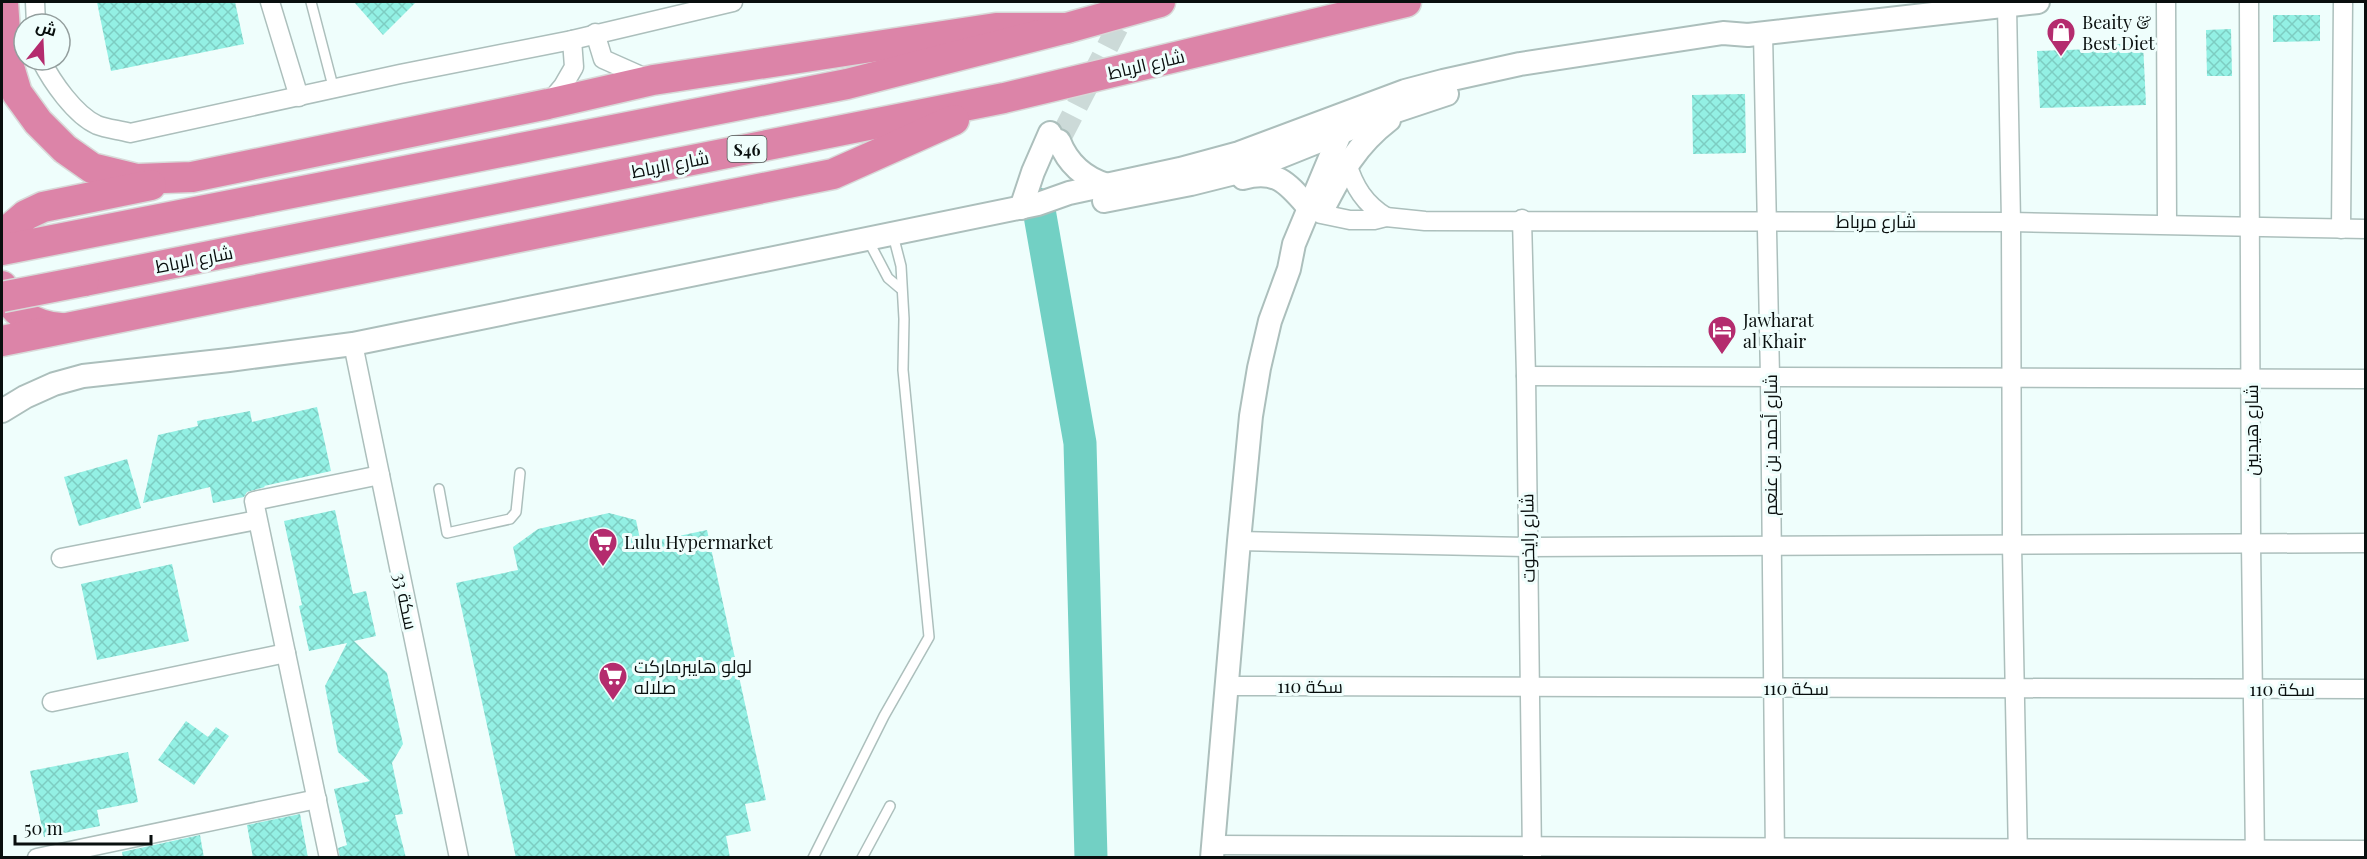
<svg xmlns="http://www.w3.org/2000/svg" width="2367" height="859" viewBox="0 0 2367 859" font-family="'Playfair Display',Cairo,serif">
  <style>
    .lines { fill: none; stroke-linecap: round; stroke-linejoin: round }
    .river { stroke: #72d0c4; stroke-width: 33 }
    .building { fill: url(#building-cross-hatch) }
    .tertiary-tunnel { stroke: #ccdad8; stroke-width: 22; stroke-dasharray: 22 11; stroke-linecap: butt }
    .service-casing { stroke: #acbfbc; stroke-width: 12 }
    .minor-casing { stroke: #acbfbc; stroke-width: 21 }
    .tertiary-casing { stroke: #acbfbc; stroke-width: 26 }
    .trunk-casing { stroke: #d8d9d8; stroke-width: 33 }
    .service { stroke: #fff; stroke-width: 9 }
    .minor { stroke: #fff; stroke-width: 18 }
    .tertiary { stroke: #fff; stroke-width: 22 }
    .trunk { stroke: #dc84a8; stroke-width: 30 }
    .trunk-bridge-casing { stroke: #d8d9d8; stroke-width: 33; stroke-linecap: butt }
    .trunk-bridge { stroke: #dc84a8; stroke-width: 30 }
    .labels { text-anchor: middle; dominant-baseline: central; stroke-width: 6; stroke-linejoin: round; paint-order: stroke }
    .shield { fill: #effefc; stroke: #4e5755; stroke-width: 1.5 }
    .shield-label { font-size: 16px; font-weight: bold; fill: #090f0e }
    .poi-label { font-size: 18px; fill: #090f0e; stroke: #effefc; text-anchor: start }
    .street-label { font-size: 18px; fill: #090f0e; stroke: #effefc }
  </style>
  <defs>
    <pattern id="building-cross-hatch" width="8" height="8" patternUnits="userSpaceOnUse" patternTransform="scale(1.5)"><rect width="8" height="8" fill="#93f0e4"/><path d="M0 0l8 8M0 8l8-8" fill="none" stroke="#7dcdc2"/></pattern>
  </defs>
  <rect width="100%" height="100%" fill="#effefc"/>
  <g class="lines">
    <path class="river" d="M1038,204L1080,443L1091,858"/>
  </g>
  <g class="building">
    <path d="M97,2H235L244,44L111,71Z"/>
    <path d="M354,2H416L383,35Z"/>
    <path d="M2273,15H2320V41L2273,42Z"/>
    <path d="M2231,29L2232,76H2207L2206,30Z"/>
    <path d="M2143,43L2146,105L2040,108L2037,51L2094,49V45Z"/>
    <path d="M1745,94L1746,153L1693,154L1692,95Z"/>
    <path d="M317,407L331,471L264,486L265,487L247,492L244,497L213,503L210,487L143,503L158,435L198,426L197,421L250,411L252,422Z"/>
    <path d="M127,459L141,508L79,526L64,477Z"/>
    <path d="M335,510L353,594L366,591L376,636L354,641L387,673L403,744L392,763L403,814L395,815L406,858H340L338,848L347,845L334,789L370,781L338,752L325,686L347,643L309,651L299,606L302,605L284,521Z"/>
    <path d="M609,513L636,520L641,544L707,530L766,800L745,804L751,831L726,836L730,858H516L456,583L518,570L513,547L538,529Z"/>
    <path d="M172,564L189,641L97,660L81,584Z"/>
    <path d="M186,721L208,737L216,727L229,736L194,785L158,760Z"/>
    <path d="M128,752L138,802L97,810L100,826L44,837L30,771Z"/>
    <path d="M300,814L308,858H253L247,825Z"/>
    <path d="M200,835L204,858H123L122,852Z"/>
  </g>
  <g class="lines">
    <path class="tertiary-tunnel" d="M1062,135L1130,3"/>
    <g class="service-casing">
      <g id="service">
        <path d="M311,2L334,90"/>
        <path d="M868,240L888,278L901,289"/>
        <path d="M439,489L447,533L510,519L516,512L520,473"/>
        <path d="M813,858L884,716L929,637L903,370L904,319L901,266L893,235"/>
        <path d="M862,858L890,806"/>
      </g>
    </g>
    <g class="minor-casing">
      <g id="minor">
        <path d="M35,2L36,24"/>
        <path d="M270,2L299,97"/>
        <path d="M2166,2L2167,224"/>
        <path d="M2249,2L2251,544L2255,858"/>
        <path d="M2007,6L2011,222L2012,545L2018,858"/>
        <path d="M595,33L603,59L648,79"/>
        <path d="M1763,33L1770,377L1775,858"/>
        <path d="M41,60C52,82 75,115 97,125C107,129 120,130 130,133L400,74L572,40L733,2"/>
        <path d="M548,104L563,86L574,67L572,40"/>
        <path d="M1347,163C1354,187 1365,204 1386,217"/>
        <path d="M1311,209L1321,214L1350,220H1374L1386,217L1425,221L2011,222L2366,229"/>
        <path d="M1522,219L1526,376L1532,858"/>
        <path d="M2341,229L2343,2"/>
        <path d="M353,344L459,858"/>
        <path d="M1526,376L2366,379"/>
        <path d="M1239,541L1527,547L2366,543"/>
        <path d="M61,558L257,520"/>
        <path d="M1226,686L2366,689"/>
        <path d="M52,702L286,653"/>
        <path d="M1213,845L2366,850"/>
        <path d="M37,858L317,799"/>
        <path d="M329,858L254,501L380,475"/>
      </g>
    </g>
    <g class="tertiary-casing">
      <g id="tertiary">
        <path d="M1059,141C1068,164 1084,178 1107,185"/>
        <path d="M1243,178C1277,168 1289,185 1309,208"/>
        <path d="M1104,201L1191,184L1247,170L1387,114L1447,94"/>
        <path d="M1021,208L1033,172L1050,133"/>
        <path d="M1322,211C1341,174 1355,146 1389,120"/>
        <path d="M2,411L25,397L54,384L83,376L229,360L353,344L1038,204L1069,193L1180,169L1239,153L1405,91L1443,81L1520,64L1723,33L1748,35L2038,2"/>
        <path d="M1212,858L1239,541L1251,416L1259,368L1270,321L1289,269L1294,244L1340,134L1360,109"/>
      </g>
    </g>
    <g class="trunk-casing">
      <g id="trunk">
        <path d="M3,2L7,60L17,93L38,122L65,149L92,168L137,179L192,177L548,104L653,80L996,28H1067"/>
        <path d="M2,245L12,227L26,215L43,207L151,185"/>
        <path d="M2,250L847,84L1067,28L1160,2"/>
        <path d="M84,281L1004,98L1406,2"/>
        <path d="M2,286C11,312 33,326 61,328"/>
        <path d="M2,341L833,174L954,120"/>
      </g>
    </g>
    <use href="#service" class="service"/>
    <use href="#minor" class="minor"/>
    <use href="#tertiary" class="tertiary"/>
    <use href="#trunk" class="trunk"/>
    <g class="trunk-bridge-casing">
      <path id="trunk-bridge" d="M2,297L84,281"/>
    </g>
    <use href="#trunk-bridge" class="trunk-bridge"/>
  </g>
  <defs>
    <g id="shop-pin" transform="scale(1.5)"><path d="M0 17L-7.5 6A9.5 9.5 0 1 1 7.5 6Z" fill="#b42c6e" stroke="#effefc"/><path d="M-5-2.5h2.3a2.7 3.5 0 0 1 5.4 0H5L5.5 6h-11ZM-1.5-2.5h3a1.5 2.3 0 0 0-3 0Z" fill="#fff"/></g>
    <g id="hotel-pin" transform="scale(1.5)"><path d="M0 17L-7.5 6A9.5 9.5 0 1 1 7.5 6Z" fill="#b42c6e" stroke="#effefc"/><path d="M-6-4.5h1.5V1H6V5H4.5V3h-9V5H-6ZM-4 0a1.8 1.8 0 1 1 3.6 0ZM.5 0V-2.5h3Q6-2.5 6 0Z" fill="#fff"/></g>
    <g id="supermarket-pin" transform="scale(1.5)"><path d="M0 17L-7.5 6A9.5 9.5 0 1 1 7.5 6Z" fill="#b42c6e" stroke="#effefc"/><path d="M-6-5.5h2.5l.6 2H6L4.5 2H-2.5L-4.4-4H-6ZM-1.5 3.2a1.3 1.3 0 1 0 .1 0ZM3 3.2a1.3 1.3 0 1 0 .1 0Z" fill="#fff"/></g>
  </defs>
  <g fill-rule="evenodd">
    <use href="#shop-pin" x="2061" y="32"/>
    <use href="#hotel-pin" x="1722" y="330"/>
    <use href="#supermarket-pin" x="603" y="542"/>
    <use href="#supermarket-pin" x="613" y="676"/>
  </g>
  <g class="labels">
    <rect class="shield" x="727.5" y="136" width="39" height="26" rx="4.5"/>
    <g class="shield-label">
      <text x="747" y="149">S46</text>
    </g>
    <g class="poi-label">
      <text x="2082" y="22">Beaity &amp;<tspan x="2082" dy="21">Best Diet</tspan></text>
      <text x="1743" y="320">Jawharat<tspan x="1743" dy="21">al Khair</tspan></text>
      <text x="624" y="542">Lulu Hypermarket</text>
      <text x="634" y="666">لولو هايبرماركت<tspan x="634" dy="21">صلاله</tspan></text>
    </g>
    <g class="street-label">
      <text transform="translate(1146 64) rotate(-13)">شارع الرباط</text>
      <text transform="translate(670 164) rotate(-11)">شارع الرباط</text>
      <text x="1876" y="221">شارع مرباط</text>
      <text transform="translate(194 259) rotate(-11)">شارع الرباط</text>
      <text transform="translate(2251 430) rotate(-90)">شارع هيدبين</text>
      <text transform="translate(1770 445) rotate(-90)">شارع أحمد بن عنعم</text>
      <text transform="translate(1527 538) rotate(-91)">شارع رايخوت</text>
      <text transform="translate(406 601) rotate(78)">سكة 33</text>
      <text x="1310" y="686">سكة 110</text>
      <text x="1796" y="688">سكة 110</text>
      <text x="2282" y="689">سكة 110</text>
    </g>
  </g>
  <rect width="2367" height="859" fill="none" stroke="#090f0e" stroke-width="6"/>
  <g transform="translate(42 42) rotate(18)"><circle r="28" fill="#effefc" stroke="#939e9d" stroke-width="1.5"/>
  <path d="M0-4.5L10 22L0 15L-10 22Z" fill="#b42c6e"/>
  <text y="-9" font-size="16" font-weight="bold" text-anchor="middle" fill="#090f0e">ش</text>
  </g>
  <path d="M15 835v9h136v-9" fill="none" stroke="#090f0e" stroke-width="3"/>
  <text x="24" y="835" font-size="18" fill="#090f0e" stroke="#effefc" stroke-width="4.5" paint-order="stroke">50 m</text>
</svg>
